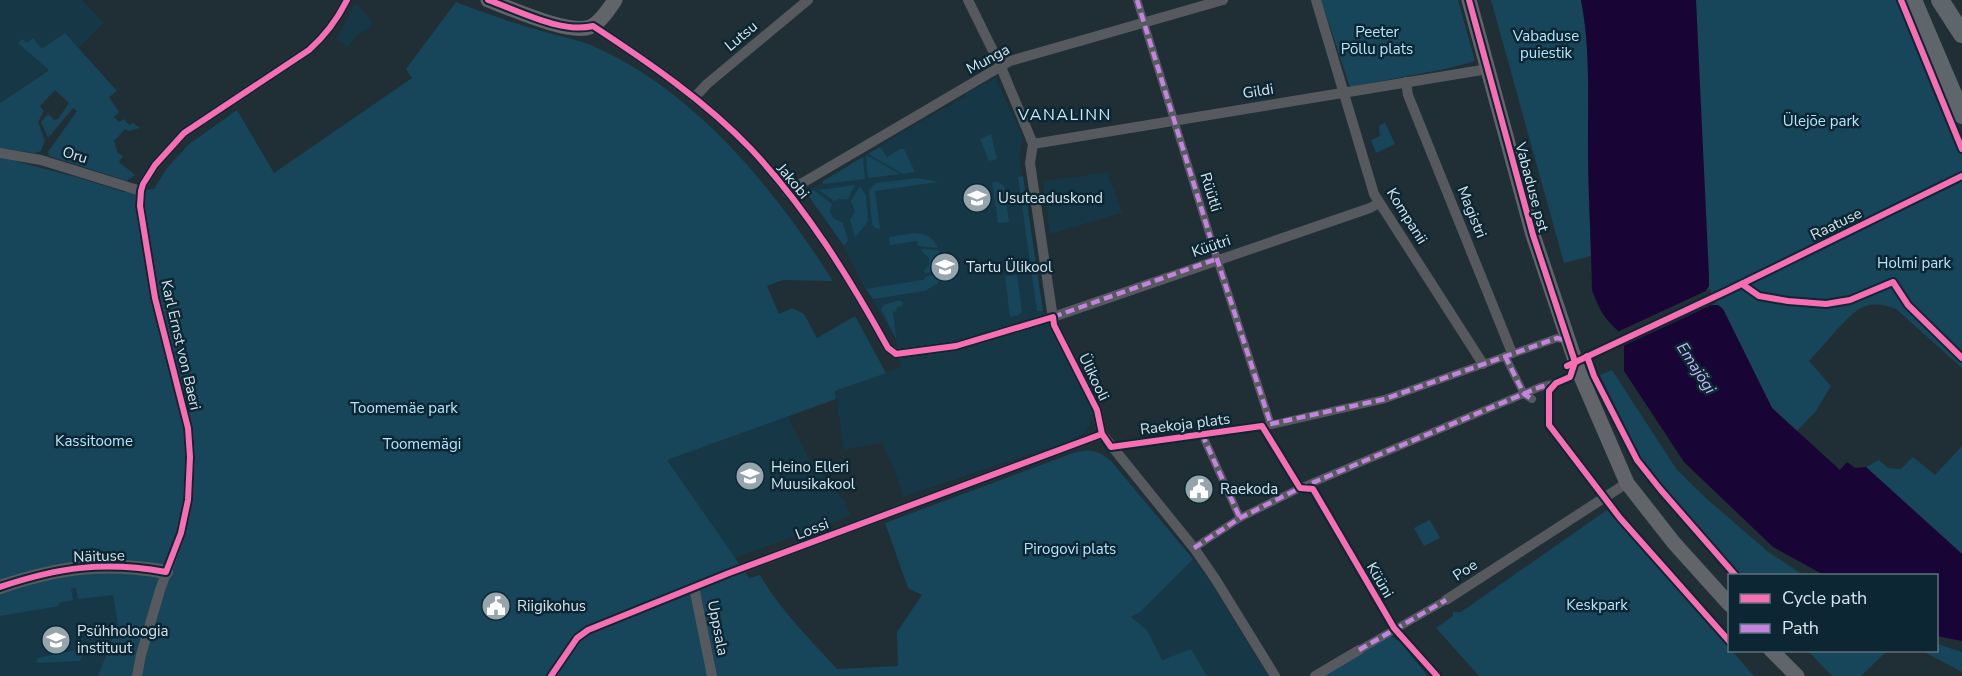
<svg xmlns="http://www.w3.org/2000/svg" width="1962" height="676" viewBox="0 0 1962 676" font-family="'Nunito Sans',sans-serif">
  <style>
    .built { fill: #163746 }
    .green { fill: #17465a }
    .water { fill: #190535 }
    .pier { fill: #202e35 }
    .lines { fill: none; stroke-linecap: round; stroke-linejoin: round }
    .pedestrian { stroke: #565a5f; stroke-width: 8 }
    .minor { stroke: #565a5f; stroke-width: 10 }
    .tertiary { stroke: #565a5f; stroke-width: 14 }
    .secondary { stroke: #616469; stroke-width: 15 }
    .trunk { stroke: #5e666b; stroke-width: 18 }
    .quiet { stroke: #c483df; stroke-width: 4.5; stroke-dasharray: 9 4.5; stroke-linecap: butt }
    .cycleway-casing { stroke: #0c2733; stroke-width: 10 }
    .cycleway { stroke: #f96db3; stroke-width: 6 }
    .labels { text-anchor: middle; dominant-baseline: central; stroke-width: 5; stroke-linejoin: round; paint-order: stroke }
    .park-label { font-size: 15px; fill: #b5e4fd; stroke: #0c2733 }
    .street-label { font-size: 15px; fill: #d5e4ec; stroke: #0c2733 }
    .poi-label { font-size: 15px; fill: #d5e4ec; stroke: #0c2733; text-anchor: start }
    .neighbourhood-label { font-size: 16px; letter-spacing: 1.5px; fill: #cae9f9; stroke: #0c2733 }
    .water-label { font-size: 16px; font-style: italic; fill: #c7b7f6; stroke: #0c2733 }
  </style>
  <rect width="100%" height="100%" fill="#202e35"/>
  <g class="built">
    <path d="M0,0H82L104,23L78,48L0,103Z"/>
    <path d="M356,3L373,22L367,30L357,35L348,47L336,39Z"/>
    <path d="M996,78L1023,137L1019,156L1043,311L1094,414L1093,421L1085,433L1074,439L903,497L895,472L882,443L844,450L835,391L901,367L896,339L866,289H865L843,245L810,198L809,191L902,132L966,96V93Z"/>
    <path d="M1108,172L1122,213L1050,234L1043,181Z"/>
    <path d="M788,416L810,461L846,503L851,516L734,558L667,460Z"/>
    <path d="M1193,559L1210,581L1268,676H1207L1191,649L1162,660L1147,630L1131,617L1140,612Z"/>
    <path d="M111,583L119,624L98,676H0V599L9,596Z"/>
  </g>
  <g class="green">
    <path d="M1321,0H1458L1475,61L1450,68L1350,87Z"/>
    <path d="M1491,0H1581C1590,46 1588,90 1588,137C1587,177 1590,217 1591,256L1564,263Z"/>
    <path d="M1696,0H1901L1962,149V368L1896,309C1884,304 1870,302 1859,309C1846,317 1821,349 1809,361L1831,386L1816,411L1797,431L1772,408L1723,309L1712,305L1706,291Z"/>
    <path d="M456,2C484,13 513,23 542,31C558,36 575,39 591,45C696,91 773,187 833,281L783,280L767,286L779,314L792,308L804,314L817,338L855,316L886,373L835,391L836,399L667,460L749,578L760,575C780,610 810,639 837,669L898,666L897,632L922,595L908,588L885,523L1073,453C1089,448 1098,450 1111,461L1193,559L1140,612L1131,617L1147,630L1162,660L1191,649L1207,676H98L118,624L113,595L78,599L76,588H71L73,600L59,603V606L0,616V157L76,177L124,192L154,189L167,168L188,145L237,110L274,173L412,78L406,69Z"/>
    <path d="M65,33L117,91L109,97L119,112L114,117L119,122L124,119L129,125L133,123L140,128L129,131L125,129L114,141L118,153L123,156L119,162L135,175L127,181L49,156L48,152L77,111L73,108L48,138L41,122L48,114L54,120L58,119L69,103L55,90L40,106L44,111L38,122L45,140L41,151L35,153L0,148V103L49,70L18,43L22,39L27,43L33,38L42,49Z"/>
    <path d="M1385,123L1395,144L1376,153L1371,140L1380,136L1379,126Z"/>
    <path d="M991,134L997,159L989,161L980,139Z"/>
    <path d="M880,147L887,157L900,149H904L915,172L903,174L868,154Z"/>
    <path d="M866,155L900,174L868,178Z"/>
    <path d="M863,157L865,179L823,184V181Z"/>
    <path d="M1023,176L1043,311H1037L1018,177Z"/>
    <path d="M918,178L938,182L875,191L880,229L875,228L872,224L869,190L876,183Z"/>
    <path d="M992,182H998L1004,186L1009,222L998,223Z"/>
    <path d="M855,185L848,199H839L834,201L819,190Z"/>
    <path d="M860,186L866,195L868,222L855,237L850,220L855,211L851,201Z"/>
    <path d="M814,190L832,204L830,211L833,218L843,223L848,240L844,246L810,198L809,191Z"/>
    <path d="M914,233C926,234 933,236 938,248L918,246L917,241L890,245L889,237Z"/>
    <path d="M921,249L939,250L941,268L925,274L924,270L929,265V258L922,252Z"/>
    <path d="M940,272L938,283L925,291L873,299L866,289L923,280L926,277Z"/>
    <path d="M1017,275L1022,311L1019,315L1010,317L1005,276Z"/>
    <path d="M900,300L903,303L902,306L897,307L896,311L893,312L896,339L881,309L884,305Z"/>
    <path d="M1612,370L1677,470L1707,499L1767,551L1803,575H1741L1649,470L1639,455L1600,375Z"/>
    <path d="M1962,446V554L1866,467L1879,460L1888,468L1901,469L1913,457L1935,475Z"/>
    <path d="M1607,510L1729,648L1730,650L1732,651L1754,676H1479L1436,628L1453,616V612H1461Z"/>
    <path d="M1430,520L1440,538L1424,546L1414,528Z"/>
    <path d="M1386,633L1400,642L1428,676H1319Z"/>
    <path d="M1937,644L1962,652V672L1922,651L1936,650Z"/>
    <path d="M76,650L83,654L80,661L38,663L36,662L38,658Z"/>
    <path d="M1808,651H1887L1861,676H1832Z"/>
  </g>
  <path class="water" d="M1581,0H1696L1709,276V286L1706,291L1712,305H1718L1723,309L1772,408L1840,470L1847,462L1855,468L1866,467L1962,554V641L1937,636L1936,576L1824,575L1773,547L1684,462L1624,371V336C1606,321 1600,312 1592,290C1591,240 1588,189 1588,138C1588,91 1590,46 1581,0Z"/>
  <path class="pier" d="M1710,289L1714,302H1718L1621,347V337L1615,333Z"/>
  <g class="lines">
    <g class="pedestrian">
      <path d="M1137,0L1217,259L1271,425"/>
      <path d="M1505,356L1524,394L1532,399"/>
      <path d="M1575,362L1727,291L1962,176"/>
      <path d="M1262,426L1300,488L1313,489L1394,628L1437,676"/>
      <path d="M1202,434L1240,518"/>
      <path d="M1111,447L1271,425L1385,399L1557,338L1568,341"/>
      <path d="M1194,548L1240,518L1300,488L1540,387L1556,383"/>
      <path d="M1359,650L1446,600"/>
    </g>
    <g class="minor">
      <path d="M968,0L1001,67L1033,144L1030,163L1054,325L1097,410L1102,434L1194,548L1216,580L1275,676"/>
      <path d="M1316,0L1374,194L1483,364"/>
      <path d="M593,26C648,62 705,101 751,149C806,208 849,277 888,348L896,354L956,346L1053,317L1370,208L1379,203"/>
      <path d="M1406,82L1408,95L1512,353"/>
      <path d="M694,98L707,84L808,0"/>
      <path d="M1033,144L1488,69"/>
      <path d="M0,153L41,160L141,191"/>
      <path d="M787,192L1010,61L1223,0"/>
      <path d="M694,587L712,676"/>
      <path d="M1446,600L1627,483"/>
      <path d="M137,676L141,655L160,590L181,533L188,500L190,457L188,428L155,298L140,206L141,191L143,184L155,165L184,133L309,50C326,35 337,20 347,0"/>
      <path d="M551,676L577,638L588,630L729,573L1102,434"/>
      <path d="M1315,676L1359,650"/>
    </g>
    <path class="tertiary" d="M0,587C59,567 104,561 166,572"/>
    <g class="secondary">
      <path d="M488,0C510,8 569,35 590,27C600,23 609,9 615,0"/>
      <path d="M1469,0L1533,235L1579,372L1627,483L1674,543L1730,605"/>
      <path d="M1771,650L1797,676"/>
    </g>
    <g class="trunk">
      <path d="M1913,0L1962,115"/>
      <path d="M1940,0L1962,34"/>
    </g>
    <g class="quiet">
      <path d="M1137,0L1217,259L1271,425"/>
      <path d="M1053,317L1217,259"/>
      <path d="M1505,356L1524,394L1532,399"/>
      <path d="M1257,427L1385,399L1557,338L1568,341"/>
      <path d="M1202,434L1240,518"/>
      <path d="M1194,548L1240,518L1300,488L1540,387L1553,384"/>
      <path d="M1359,650L1446,600"/>
    </g>
    <g class="cycleway-casing">
      <g id="cycleway">
        <path d="M488,0C517,10 562,34 593,26C648,62 705,101 751,149C806,208 849,277 888,348L896,354L956,346L1053,317L1054,325L1097,410L1102,434L1111,447L1262,426L1300,488L1313,489L1394,628L1437,676"/>
        <path d="M1469,0L1533,235L1575,362"/>
        <path d="M1901,0L1962,149"/>
        <path d="M1742,284L1759,296L1788,301L1826,304L1850,300L1893,282L1908,305L1962,358"/>
        <path d="M1587,356L1594,376L1637,460L1660,489L1736,576"/>
        <path d="M1575,362L1570,377L1556,383L1549,391V425L1620,518L1730,642"/>
        <path d="M1567,366L1727,291L1962,176"/>
        <path d="M0,587C59,567 104,561 166,572L181,533L188,500L190,457L188,428L155,298L140,206L141,191L143,184L155,165L184,133L309,50C326,35 337,20 347,0"/>
        <path d="M551,676L577,638L588,630L729,573L1102,434"/>
      </g>
    </g>
    <use href="#cycleway" class="cycleway"/>
  </g>
  <defs>
    <g id="university-disc" transform="scale(1.5)"><circle r="9.5" fill="#96a4ac" stroke="#0c2733"/><path d="M0-5L7-2L0 1L-7-2ZM-4 1L0 2.5L4 1V4Q0 6-4 4Z" fill="#fff"/></g>
    <g id="civic-disc" transform="scale(1.5)"><circle r="9.5" fill="#96a4ac" stroke="#0c2733"/><path d="M-.6-6.5H3V-4.5H.6V-3L4-1V1h2V6H-6V1h2V-1L-.6-3ZM-1.2 2.5V6h2.4V2.5Z" fill="#fff"/></g>
  </defs>
  <g fill-rule="evenodd">
    <use href="#university-disc" x="977" y="198"/>
    <use href="#university-disc" x="945" y="267"/>
    <use href="#university-disc" x="750" y="476"/>
    <use href="#civic-disc" x="1199" y="489"/>
    <use href="#civic-disc" x="496" y="606"/>
    <use href="#university-disc" x="56" y="640"/>
  </g>
  <g class="labels">
    <g class="park-label">
      <text x="1377" y="32">Peeter<tspan x="1377" dy="17">Põllu plats</tspan></text>
      <text x="1546" y="36">Vabaduse<tspan x="1546" dy="17">puiestik</tspan></text>
      <text x="1821" y="121">Ülejõe park</text>
      <text x="1914" y="263">Holmi park</text>
      <text x="404" y="408">Toomemäe park</text>
      <text x="94" y="441">Kassitoome</text>
      <text x="422" y="444">Toomemägi</text>
      <text x="1070" y="549">Pirogovi plats</text>
      <text x="1597" y="605">Keskpark</text>
    </g>
    <g class="street-label">
      <text transform="translate(741 36) rotate(-40)">Lutsu</text>
      <text transform="translate(988 59) rotate(-28)">Munga</text>
      <text transform="translate(1258 91) rotate(-9)">Gildi</text>
      <text transform="translate(75 155) rotate(17)">Oru</text>
      <text transform="translate(793 181) rotate(50)">Jakobi</text>
      <text transform="translate(1532 187) rotate(75)">Vabaduse pst</text>
      <text transform="translate(1211 192) rotate(73)">Rüütli</text>
      <text transform="translate(1472 212) rotate(68)">Magistri</text>
      <text transform="translate(1407 216) rotate(58)">Kompanii</text>
      <text transform="translate(1836 224) rotate(-26)">Raatuse</text>
      <text transform="translate(1211 246) rotate(-19)">Küütri</text>
      <text transform="translate(181 345) rotate(77)">Karl Ernst von Baeri</text>
      <text transform="translate(1094 377) rotate(64)">Ülikooli</text>
      <text transform="translate(1185 424) rotate(-7)">Raekoja plats</text>
      <text transform="translate(812 529) rotate(-21)">Lossi</text>
      <text transform="translate(99 556) rotate(-2)">Näituse</text>
      <text transform="translate(1465 570) rotate(-33)">Poe</text>
      <text transform="translate(1380 580) rotate(60)">Küüni</text>
      <text transform="translate(718 628) rotate(79)">Uppsala</text>
    </g>
    <g class="poi-label">
      <text x="998" y="198">Usuteaduskond</text>
      <text x="966" y="267">Tartu Ülikool</text>
      <text x="771" y="467">Heino Elleri<tspan x="771" dy="17">Muusikakool</tspan></text>
      <text x="1220" y="489">Raekoda</text>
      <text x="517" y="606">Riigikohus</text>
      <text x="77" y="631">Psühholoogia<tspan x="77" dy="17">instituut</tspan></text>
    </g>
    <g class="neighbourhood-label">
      <text x="1065" y="115">VANALINN</text>
    </g>
    <g class="water-label">
      <text transform="translate(1696 368) rotate(57)">Emajõgi</text>
    </g>
  </g>
  <rect x="1728" y="574" width="210" height="78" fill="#0c2733" stroke="#5c737d" stroke-width="1.5"/>
  <rect x="1740" y="594" width="30" height="9" fill="#f96db3" stroke="#5c737d" stroke-width="1.5"/>
  <text x="1782" y="604" font-size="18" fill="#d5e4ec">Cycle path</text>
  <rect x="1740" y="624" width="30" height="9" fill="#c483df" stroke="#5c737d" stroke-width="1.5"/>
  <text x="1782" y="634" font-size="18" fill="#d5e4ec">Path</text>
</svg>
